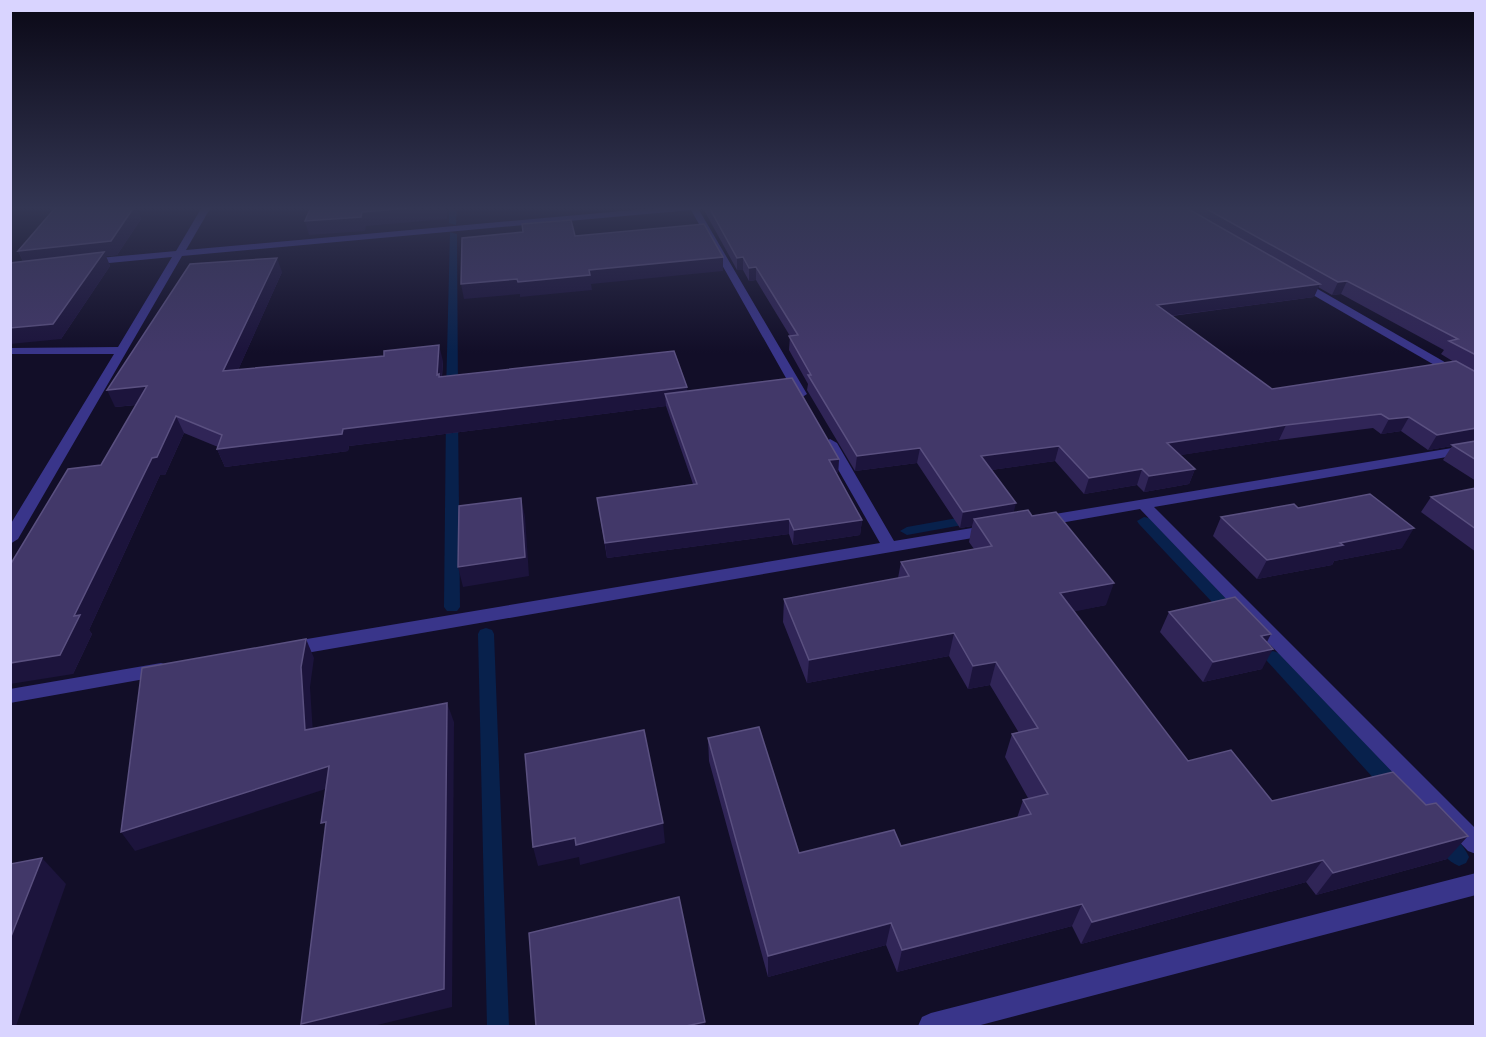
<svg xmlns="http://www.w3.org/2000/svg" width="1486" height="1037" viewBox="0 0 1486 1037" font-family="'Alegreya Sans',sans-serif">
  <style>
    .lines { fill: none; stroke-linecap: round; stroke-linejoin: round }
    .stream { fill: #08214c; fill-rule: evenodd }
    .minor { fill: #39358a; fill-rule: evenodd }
    .wall { fill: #302557; fill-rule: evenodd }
    .shaded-wall { fill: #1c143c }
    .building { fill: #423869; stroke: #5a5080; stroke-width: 1.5 }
  </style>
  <rect width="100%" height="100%" fill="#120e28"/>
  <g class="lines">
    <g class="stream">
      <path d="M449,207H457L456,225L449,223Z"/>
      <path d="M450,232L457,234L458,395L452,398L446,395Z"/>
      <path d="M452,411L458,414L460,607L457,611H447L444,607L446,414Z"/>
      <path d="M974,515L981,519L979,522L907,535L900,531L907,527Z"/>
      <path d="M1144,517L1149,518L1236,609L1239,613L1236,617H1226L1139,524L1137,521Z"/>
      <path d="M486,628L492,630L494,634L509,1026H487L478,634L480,630Z"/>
      <path d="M1273,651L1279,653L1401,781L1403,787L1401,793L1394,795L1387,793L1267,661L1265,657L1267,653Z"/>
      <path d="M1442,829C1453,833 1464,846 1469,857L1466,863L1459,866C1448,862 1437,849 1432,838L1435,832Z"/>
    </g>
    <g class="minor">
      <path d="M202,207H211L186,250L667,207H704L699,210L807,394L801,398L795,394L691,210L182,256L18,539L10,544V525L114,354H10V348L118,347L172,257L88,265L83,262L88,259L176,251Z"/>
      <path d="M1294,280H1302L1476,380V389L1294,284Z"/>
      <path d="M830,439L837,443L894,541L990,525L998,530L990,535L289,656L283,654L280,649L283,644L289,642L880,543L823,443Z"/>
      <path d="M1476,444V452L1154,507L1476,829V854L1468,851L1140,509L1043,526L1035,521L1043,516Z"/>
      <path d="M161,663L167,665L170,670L167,675L10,703V689Z"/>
      <path d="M1476,873V895L977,1026H918L922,1017L931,1013Z"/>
    </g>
  </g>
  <g class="wall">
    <path d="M47,207H140L138,211L141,219L117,255L106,256L110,266L61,339L18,251L53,211Z"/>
    <path d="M704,207H1476V481L1443,460L1452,446L1428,450L1401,431L1381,434L1373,428L1279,440L1180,455L1195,469L1189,484L1144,492L1137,485L1084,494L1055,461L991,470L1014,513L1106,605L1074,611L1188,761L1272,801L1447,859L1316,895L1306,882L1081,944L1072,926L897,972L886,945L768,977L709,761L708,738L799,853L901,846L1017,818L1023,800L1028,798L1005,757L1012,734L1019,733L990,685L968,689L949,656L807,683L783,622L784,599L898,578L901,562L974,549L969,542L972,526L960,528L917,463L855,471L807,390L808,384L789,350L790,336L756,280L749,281L743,270H737L704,210ZM1318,287L1332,295L1341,294L1444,350L1441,354L1454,362L1272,389L1172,316L1314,297Z"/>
    <path d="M282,272L238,370L443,361L442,377L687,387V391L839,459L838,473H836L862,520L860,535L793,545L789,534L607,558L597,498L693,484L666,406L349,446L348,451L225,467L217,449L218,447L184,433L165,475H160L89,630L92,634L73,674L101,465L136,405L115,407Z"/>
    <path d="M1476,488V552L1421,512L1431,497Z"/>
    <path d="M1298,508L1402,548L1334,561L1332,565L1257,579L1213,536L1221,517Z"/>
    <path d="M1169,612L1267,642L1262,669L1203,682L1160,632Z"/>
  </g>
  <g class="shaded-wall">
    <path d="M127,207H140L138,211L141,219L117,255L106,256L110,266L61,339L10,344V328L25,265L18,251Z"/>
    <path d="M421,207H447V219L366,226L365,231L309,235L305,221L362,212Z"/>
    <path d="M723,257V271L591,284L592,290L520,297V294L464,299L461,284L517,279L589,270Z"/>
    <path d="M743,257V270H737V258Z"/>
    <path d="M277,258L282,272L230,388L223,371Z"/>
    <path d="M756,267V280L749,281V268Z"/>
    <path d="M1347,281L1341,294L1332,295L1338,282Z"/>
    <path d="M1320,284L1314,297L1153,318L1157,305Z"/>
    <path d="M439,345L443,361L441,382L437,375Z"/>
    <path d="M147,386L155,403L115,407L107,390Z"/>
    <path d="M687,387L688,403L665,394L666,406L349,446L348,451L225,467L217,449L343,429Z"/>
    <path d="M176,416L184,433L165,475H160L89,630L92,634L73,674L10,684V663L74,616L152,458Z"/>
    <path d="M1409,417L1401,431L1381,434L1389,419Z"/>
    <path d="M1286,425L1279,440L1162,458L1167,443Z"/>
    <path d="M1476,428V442L1428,450L1437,435Z"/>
    <path d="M1059,446L1055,461L977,472L981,456Z"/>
    <path d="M920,448L917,463L855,471L857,456Z"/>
    <path d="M839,459L838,473L828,474L829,460Z"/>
    <path d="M1142,469L1137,485L1084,494L1089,478Z"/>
    <path d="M1195,469L1189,484L1144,492L1149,476Z"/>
    <path d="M521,498L525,517L529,576L463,587L458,567Z"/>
    <path d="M1016,503L1012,519H974L972,526L960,528L963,512Z"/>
    <path d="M789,519V534L607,558L605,543Z"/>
    <path d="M862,520L860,535L793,545L794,530Z"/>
    <path d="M1414,528L1402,548L1334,561L1332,565L1257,579L1267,560L1340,543Z"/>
    <path d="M1114,583L1106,605L1053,616L1060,593Z"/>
    <path d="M954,633L949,656L807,683L809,660Z"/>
    <path d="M1271,634L1262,652L1273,649L1262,669L1203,682L1213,662L1261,636Z"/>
    <path d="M306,639L314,658L310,687L314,749L305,730L301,667Z"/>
    <path d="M996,662L990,685L968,689L973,666Z"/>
    <path d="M447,703L454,722L452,1007L373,1026H302L301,1024Z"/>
    <path d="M329,766L338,785L135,851L121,832Z"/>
    <path d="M663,823L665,843L580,865L579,857L538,866L533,847L575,838Z"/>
    <path d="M1468,836L1447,859L1316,895L1333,873Z"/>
    <path d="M42,858L66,884L16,1026H10V939Z"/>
    <path d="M1323,860L1306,882L1081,944L1092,922Z"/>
    <path d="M1082,904L1072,926L897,972L902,950Z"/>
    <path d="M891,923L886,945L768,977V956Z"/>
    <path d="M705,1022V1026H686Z"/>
  </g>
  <g class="building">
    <path d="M56,207H134L111,241L18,251Z"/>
    <path d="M311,207H421L362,212L361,217L305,221Z"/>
    <path d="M709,207H1185L1320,284L1157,305L1272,389L1456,361L1476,372V428L1437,435L1409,417L1389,419L1381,414L1286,425L1167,443L1195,469L1149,476L1142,469L1089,478L1059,446L981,456L1016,503L963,512L920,448L857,456L808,375H811L789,336L798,335L756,267L749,268L743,257L737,258Z"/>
    <path d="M1203,207H1476V355L1449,341L1458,339L1347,281L1338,282Z"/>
    <path d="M571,220L575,236L704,224L723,257L589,270L590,275L518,282L517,279L461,284L462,238L523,232L522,224Z"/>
    <path d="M104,252L53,324L10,328V263Z"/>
    <path d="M277,258L223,371L384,356V351L439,345L437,375L439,374V377L674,351L687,387L343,429L342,434L217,449L222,435L176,416L157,457L152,458L74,616L80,615L60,655L10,663V565L68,469L101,465L147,386L107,390L190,264Z"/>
    <path d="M792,378L839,459L829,460L862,520L794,530L789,519L605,543L597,498L697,484L665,394Z"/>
    <path d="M1476,441V460L1452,445Z"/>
    <path d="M1476,488V529L1431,497Z"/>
    <path d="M1370,494L1414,528L1340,543L1343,545L1267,560L1221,517L1294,504L1298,508Z"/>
    <path d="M521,498L525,557L458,567L459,506Z"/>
    <path d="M1028,510L1032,516L1056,512L1114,583L1060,593L1188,761L1231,750L1272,801L1393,772L1426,805L1436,803L1468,836L1333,873L1323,860L1092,922L1082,904L902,950L891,923L768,956L708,738L759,727L799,853L894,830L901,846L1031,814L1023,800L1048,794L1012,734L1038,728L996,662L973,666L954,633L809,660L784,599L909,576L901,562L992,546L974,519Z"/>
    <path d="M1235,597L1271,634L1261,636L1273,649L1213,662L1169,612Z"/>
    <path d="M306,639L301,667L305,730L447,703L444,989L301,1024L326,822L321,823L329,766L121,832L142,668Z"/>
    <path d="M644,730L663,823L576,845L575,838L533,847L525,754Z"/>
    <path d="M42,858L10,939V864Z"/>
    <path d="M679,897L705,1022L686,1026H536L529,933Z"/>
  </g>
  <linearGradient id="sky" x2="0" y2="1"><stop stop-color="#0a0816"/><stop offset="0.59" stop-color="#333653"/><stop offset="1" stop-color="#333653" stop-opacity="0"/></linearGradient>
  <rect width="1486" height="353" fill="url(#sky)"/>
  <rect width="1486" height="1037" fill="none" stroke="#d9d4ff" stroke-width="24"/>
</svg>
